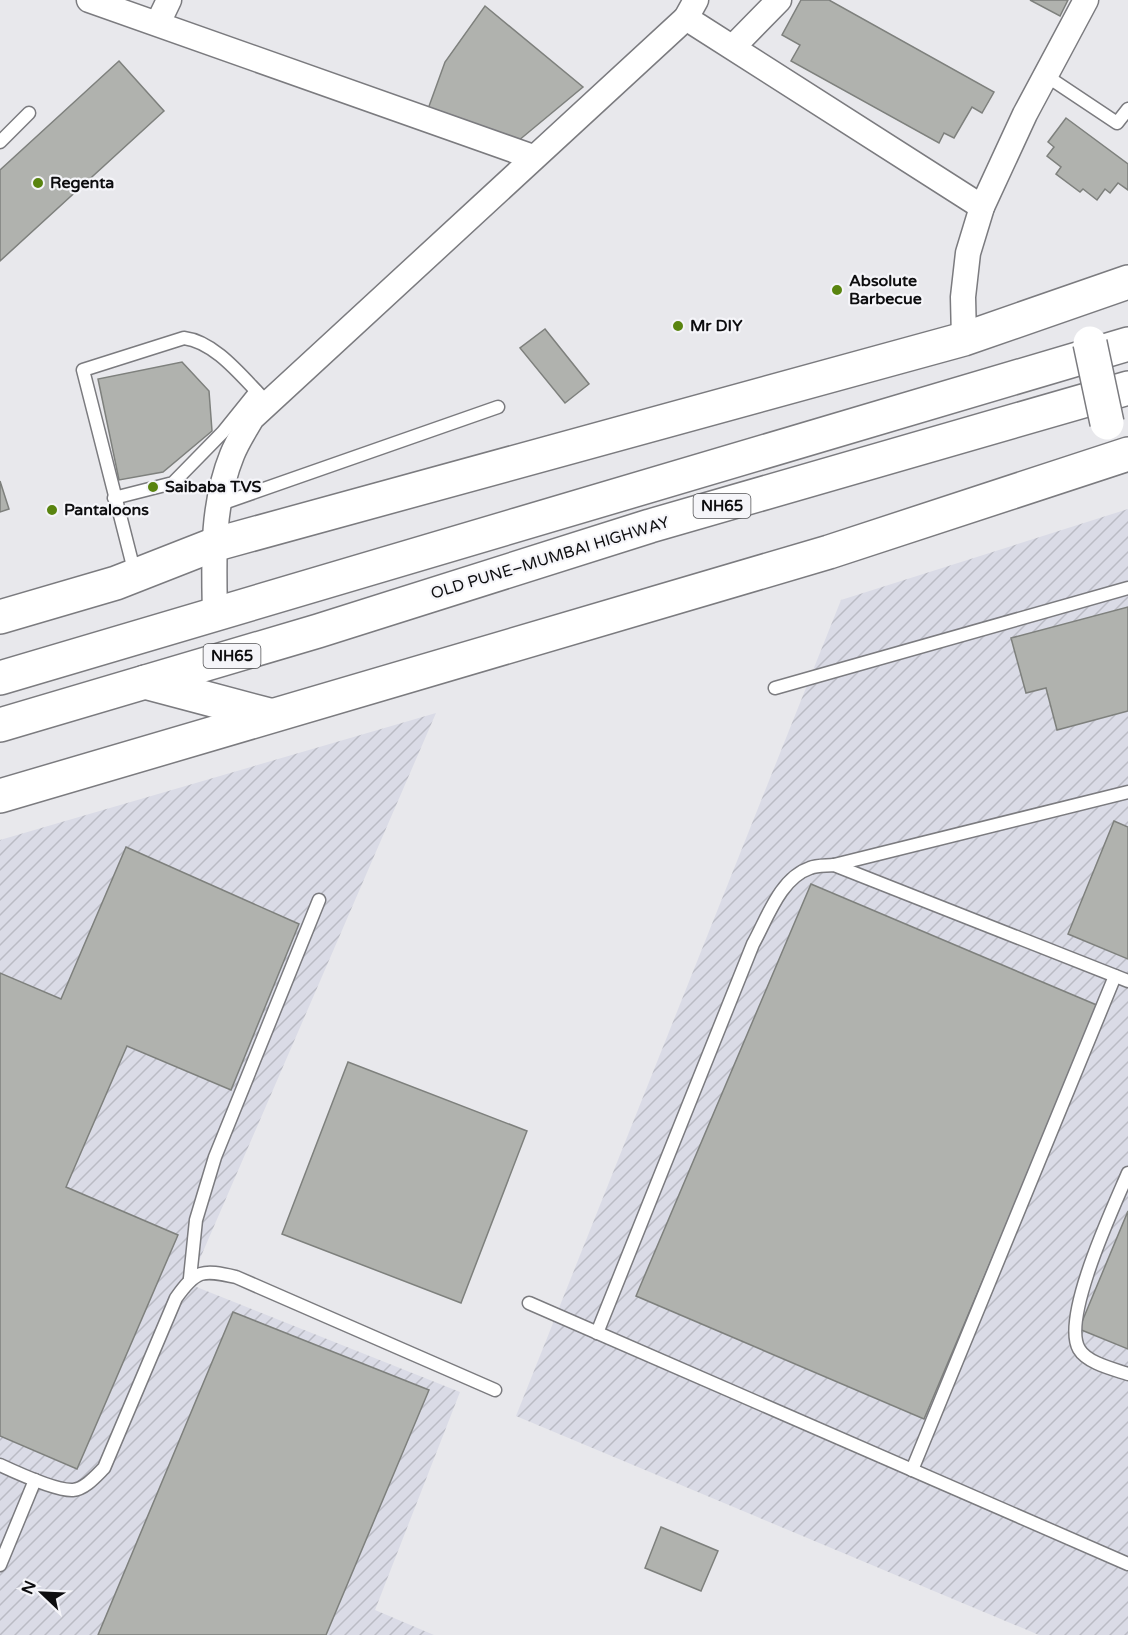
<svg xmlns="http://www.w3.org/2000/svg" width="1128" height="1635" viewBox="0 0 1128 1635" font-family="'Varela Round',sans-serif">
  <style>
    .industrial { fill: url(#industrial-furrows) }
    .building { fill: #b0b2ae; stroke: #7e807d; stroke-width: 1.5 }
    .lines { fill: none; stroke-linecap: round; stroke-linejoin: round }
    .service-casing { stroke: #7b7b7f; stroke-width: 15 }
    .minor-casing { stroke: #7b7b7f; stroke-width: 27 }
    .primary-casing { stroke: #7b7b7f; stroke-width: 36 }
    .trunk-casing { stroke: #7b7b7f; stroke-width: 36 }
    .service { stroke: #fff; stroke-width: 12 }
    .minor { stroke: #fff; stroke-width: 24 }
    .primary { stroke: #fff; stroke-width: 33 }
    .trunk { stroke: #fff; stroke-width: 33 }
    .primary-bridge-casing { stroke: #7b7b7f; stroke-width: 36; stroke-linecap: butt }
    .primary-bridge { stroke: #fff; stroke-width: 33 }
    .poi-dot { fill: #59840f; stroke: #f5f5f9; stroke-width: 2 }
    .labels { text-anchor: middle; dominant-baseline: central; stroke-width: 4.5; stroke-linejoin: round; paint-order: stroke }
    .shield { fill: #f5f5f9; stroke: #535355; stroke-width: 1.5 }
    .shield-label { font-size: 15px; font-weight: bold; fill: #0d0d0f }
    .poi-label { font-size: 16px; font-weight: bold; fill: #0d0d0f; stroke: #f5f5f9; text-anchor: start }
    .street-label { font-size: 16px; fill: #0d0d0f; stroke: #f5f5f9 }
  </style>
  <defs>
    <pattern id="industrial-furrows" width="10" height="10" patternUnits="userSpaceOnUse" patternTransform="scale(1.5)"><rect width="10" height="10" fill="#dadbe6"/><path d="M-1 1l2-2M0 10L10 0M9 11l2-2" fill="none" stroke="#babbc4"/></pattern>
  </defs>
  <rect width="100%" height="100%" fill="#e8e8ec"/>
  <g class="industrial">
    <path d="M1128,509V1635H1039L516,1416L841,600Z"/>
    <path d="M436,713L189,1284L460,1392L375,1610L434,1635H0V840Z"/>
  </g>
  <g class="building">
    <path d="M801,0H829L994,92L982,113L972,107L954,138L944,133L939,143L791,61L800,45L782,35Z"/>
    <path d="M1030,0H1068L1060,16Z"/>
    <path d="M485,6L583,87L518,141L428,109L445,62Z"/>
    <path d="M119,61L164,111L0,261V170Z"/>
    <path d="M1066,118L1128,164V190L1118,183L1110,193L1105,189L1097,200L1083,189L1080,192L1056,174L1061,167L1047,156L1054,147L1048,142Z"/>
    <path d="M545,329L589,384L565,403L520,348Z"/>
    <path d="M182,362L209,391L212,431L163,472L119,480L98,379Z"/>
    <path d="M0,481L9,509L0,512Z"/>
    <path d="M1128,607V711L1057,730L1046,688L1026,693L1011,638Z"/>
    <path d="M1114,821L1128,827V959L1068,934Z"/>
    <path d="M126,847L299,924L231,1090L127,1046L66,1187L178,1235L77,1469L0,1436V973L61,999Z"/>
    <path d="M811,884L1099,1006L924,1419L636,1296Z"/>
    <path d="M348,1062L527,1131L461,1303L282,1234Z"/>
    <path d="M1128,1211V1349L1079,1329Z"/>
    <path d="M233,1312L429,1390L326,1635H98Z"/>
    <path d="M661,1527L718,1551L701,1591L645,1568Z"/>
  </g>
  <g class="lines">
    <g class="service-casing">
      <g id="service">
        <path d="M1045,75L1117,123L1128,109"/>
        <path d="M0,142L29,113"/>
        <path d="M114,498L173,483L223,432L256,391"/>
        <path d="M218,505L498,407"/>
        <path d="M135,574L83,370L184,338C217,342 245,381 268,403"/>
        <path d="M775,688L1128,588"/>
        <path d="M834,865L1128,792"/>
        <path d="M1128,1173C1114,1206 1061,1318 1079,1349C1087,1363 1113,1369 1128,1374"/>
        <path d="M190,1278L196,1220L215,1157L319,900"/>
        <path d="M529,1303L1128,1564"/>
        <path d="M597,1333L753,944C767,919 780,878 810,868C817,865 827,866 834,865L1128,981"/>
        <path d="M0,1465C15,1472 57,1491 73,1490C85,1489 96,1476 104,1468L176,1298C196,1270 202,1269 236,1277L495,1390"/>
        <path d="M912,1470L1115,976"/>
        <path d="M0,1565L35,1480"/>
      </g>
    </g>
    <g class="minor-casing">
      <g id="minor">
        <path d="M89,0L533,157"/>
        <path d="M686,18L982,207"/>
        <path d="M158,23L169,0"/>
        <path d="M733,47L779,0"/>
        <path d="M964,339L963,297L968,253L982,207L1025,114L1086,0"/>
        <path d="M215,616C214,562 211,507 232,455C237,442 245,430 252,418L686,18L696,0"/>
      </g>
    </g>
    <g class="primary-casing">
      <g id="primary">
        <path d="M0,617L116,583L213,545L964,339L1128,282"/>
        <path d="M0,796L829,552L1128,454"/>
      </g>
    </g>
    <g class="trunk-casing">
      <g id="trunk">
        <path d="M0,678L1128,344"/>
        <path d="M145,682L269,715"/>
        <path d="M0,725L318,631L650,526L1128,388"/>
      </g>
    </g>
    <use href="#service" class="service"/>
    <use href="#minor" class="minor"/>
    <use href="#primary" class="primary"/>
    <use href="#trunk" class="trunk"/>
    <g class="primary-bridge-casing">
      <path id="primary-bridge" d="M1090,343L1107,423"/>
    </g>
    <use href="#primary-bridge" class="primary-bridge"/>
  </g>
  <g class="poi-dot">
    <circle cx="38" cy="183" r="6"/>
    <circle cx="837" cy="290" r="6"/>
    <circle cx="678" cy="326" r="6"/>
    <circle cx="153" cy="487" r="6"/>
    <circle cx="52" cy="510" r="6"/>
  </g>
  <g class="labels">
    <g class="shield">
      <rect x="693.5" y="494" width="57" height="24" rx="4.5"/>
      <rect x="203.5" y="644" width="57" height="24" rx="4.5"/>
    </g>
    <g class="shield-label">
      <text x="722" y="506">NH65</text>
      <text x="232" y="656">NH65</text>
    </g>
    <g class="poi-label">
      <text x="50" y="183">Regenta</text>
      <text x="849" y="281">Absolute<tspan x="849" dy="18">Barbecue</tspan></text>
      <text x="690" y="326">Mr DIY</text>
      <text x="165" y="487">Saibaba TVS</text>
      <text x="64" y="510">Pantaloons</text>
    </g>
    <g class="street-label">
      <text transform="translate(550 558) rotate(-17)">OLD PUNE–MUMBAI HIGHWAY</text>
    </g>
  </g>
  <g transform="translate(42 1593) rotate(293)" stroke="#f5f5f9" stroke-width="4.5" paint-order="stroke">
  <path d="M0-4.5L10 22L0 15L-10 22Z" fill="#0d0d0f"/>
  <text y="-9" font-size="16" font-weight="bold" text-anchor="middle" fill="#0d0d0f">N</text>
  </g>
</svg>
